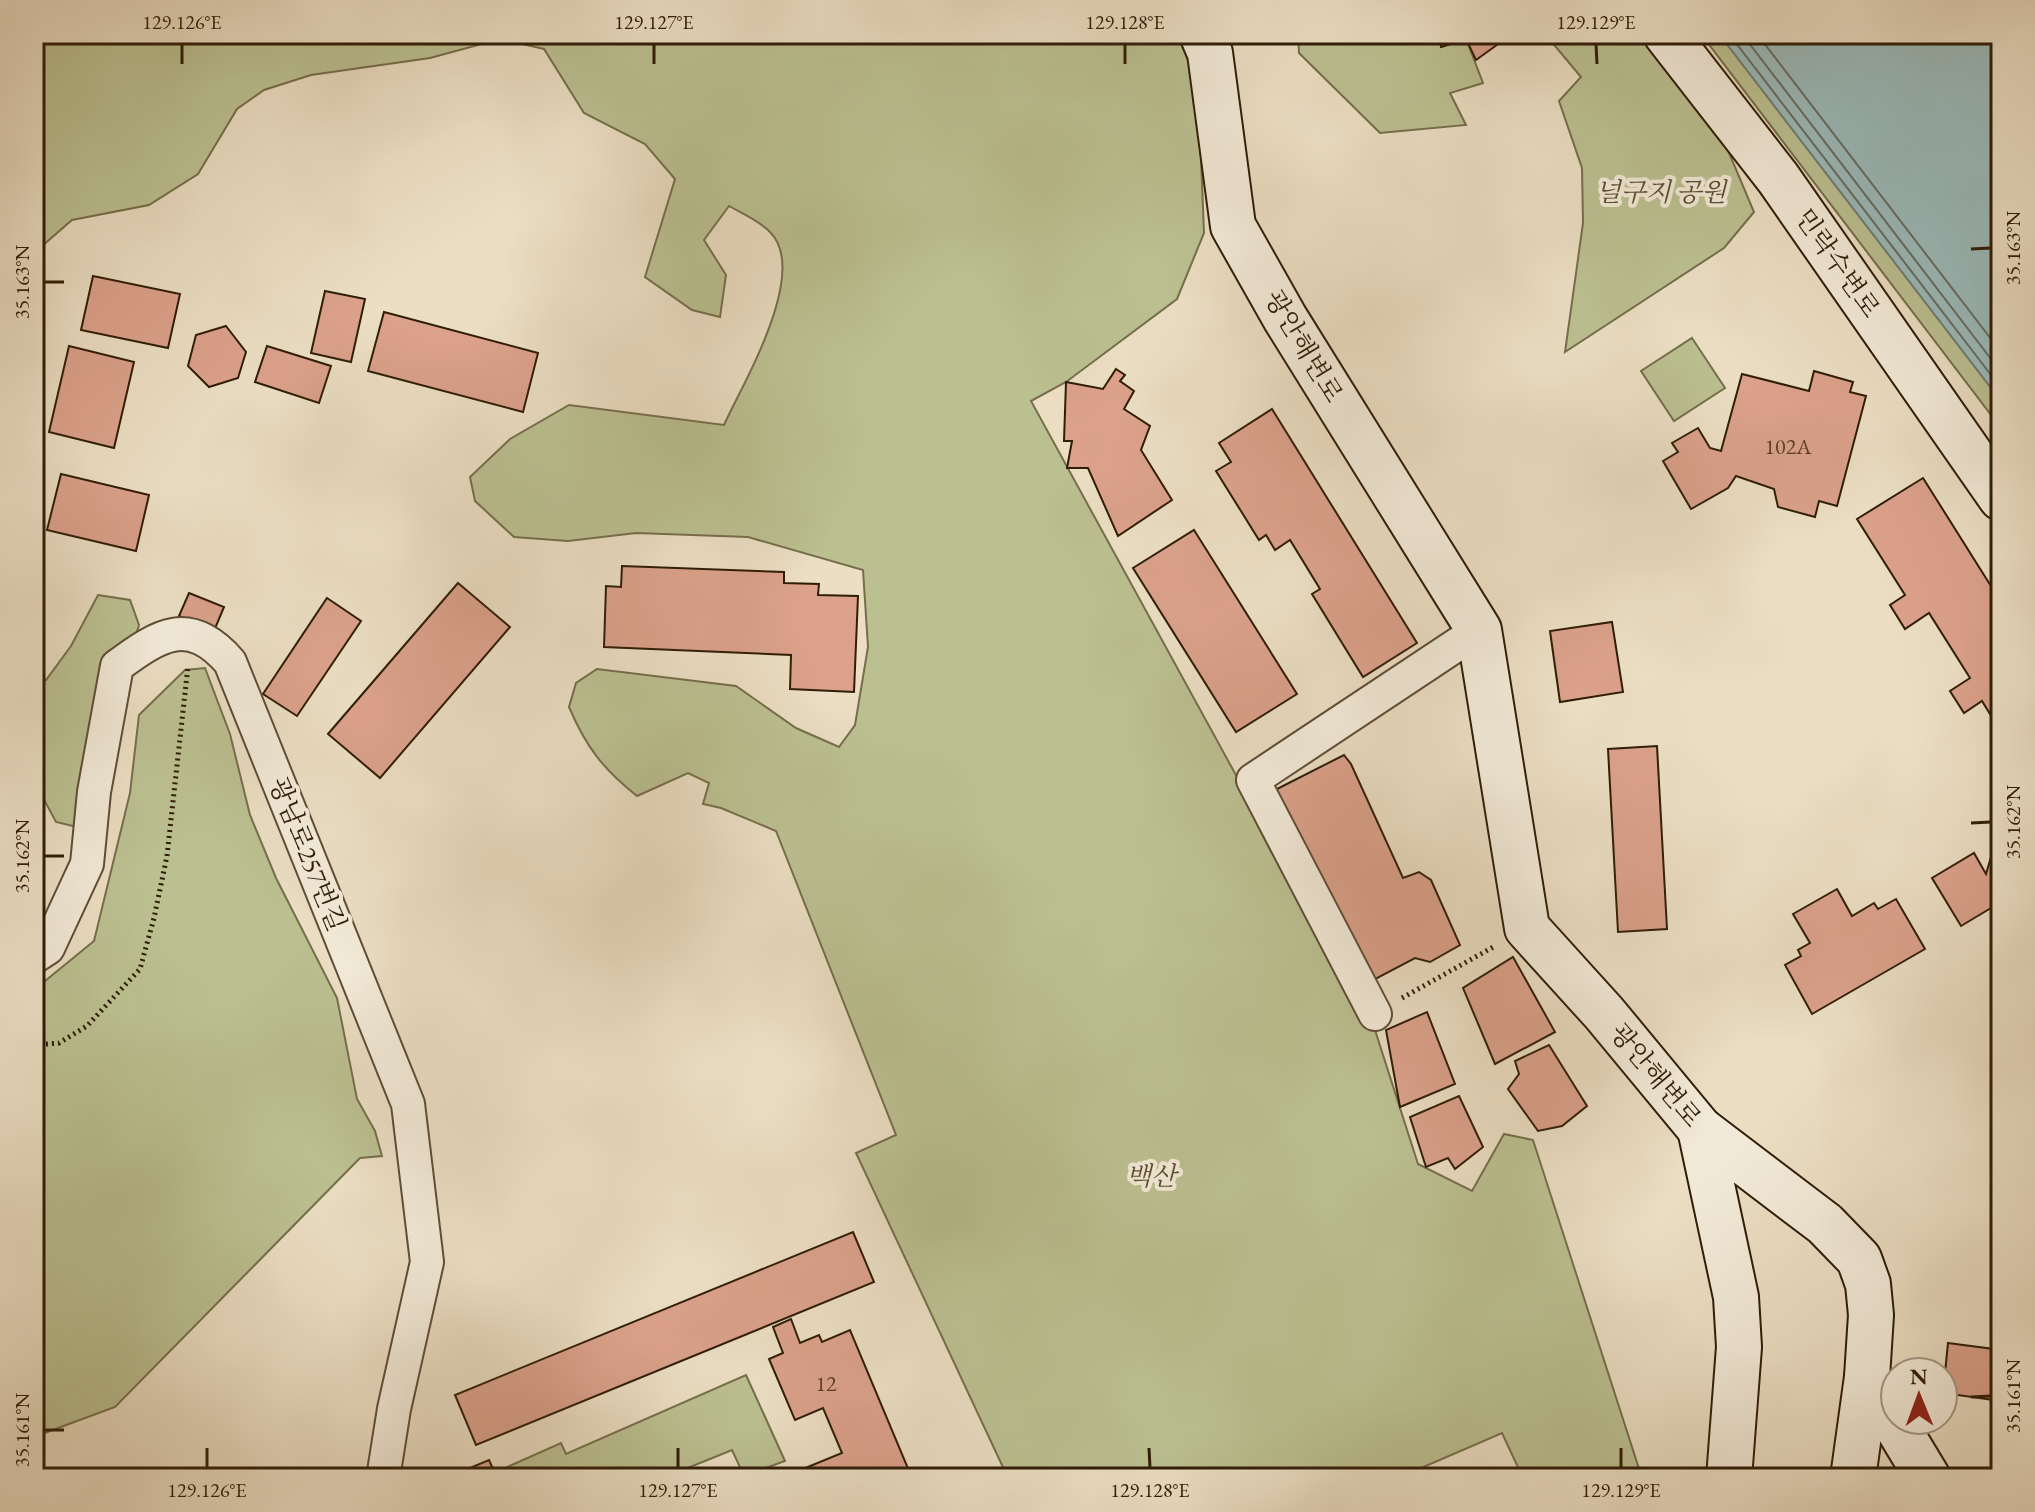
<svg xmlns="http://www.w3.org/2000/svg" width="2035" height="1512" viewBox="0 0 2035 1512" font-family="'EB Garamond','Noto Serif KR',serif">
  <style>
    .green { fill: #bbc091; stroke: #766e4c; stroke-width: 2 }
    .water { fill: #9bbbbb; stroke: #707c73; stroke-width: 2 }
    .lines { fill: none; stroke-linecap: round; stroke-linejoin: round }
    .shore { stroke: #666c61; stroke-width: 2 }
    .building { fill: #dba18b; stroke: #301d07; stroke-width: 2 }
    .street-casing { stroke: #5f4d36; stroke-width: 36 }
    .secondary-casing { stroke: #301d07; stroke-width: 48 }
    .path { stroke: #301d07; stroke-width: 5; stroke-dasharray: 2 4; stroke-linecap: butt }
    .street { stroke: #f2ead8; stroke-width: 32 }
    .secondary { stroke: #f2ead8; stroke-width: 44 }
    .ticks { fill: none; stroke: #301d07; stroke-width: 3 }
    .labels { text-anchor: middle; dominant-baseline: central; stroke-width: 8; stroke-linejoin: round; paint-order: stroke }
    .number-label { font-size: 22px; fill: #5b3e28 }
    .park-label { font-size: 26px; font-style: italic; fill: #5a4e30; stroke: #f2ead8 }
    .street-label { font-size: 26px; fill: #301d07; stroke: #f2ead8 }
    .neatline { fill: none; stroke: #301d07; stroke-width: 3 }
    .ticks-label { font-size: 20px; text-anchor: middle; fill: #301d07 }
  </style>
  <rect width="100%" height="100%" fill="#ebdec3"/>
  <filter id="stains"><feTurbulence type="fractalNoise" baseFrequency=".0025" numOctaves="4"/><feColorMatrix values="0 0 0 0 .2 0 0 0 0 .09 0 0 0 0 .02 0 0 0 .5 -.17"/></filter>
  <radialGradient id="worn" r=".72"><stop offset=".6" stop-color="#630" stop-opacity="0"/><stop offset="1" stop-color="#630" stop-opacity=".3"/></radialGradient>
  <g class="green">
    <path d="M34,34H1177L1198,84L1204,233L1177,299L1066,382L1031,401L1374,1027L1418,1164L1472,1191L1504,1134L1533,1140L1642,1478H1523L1502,1433L1398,1478H1008L856,1153L896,1135L776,831L721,808L703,804L709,783L688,773L637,796C603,769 586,747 569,707L576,683L597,669L736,686L796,728L839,747L855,725L868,647L863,570L748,537L636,533L568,541L514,537L475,501L470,477L510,439L569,405L724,425C743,383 810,272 770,232C760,221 741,213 729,206L704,240L726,275L720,317L692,310L645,277L675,179L645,144L584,113L544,49L500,39L430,58L311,75L264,90L237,109L198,174L149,205L72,220L34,253Z"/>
    <path d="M1298,34H1439L1442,47L1466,39L1483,83L1450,93L1466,125L1380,133L1299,53Z"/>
    <path d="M1545,34H1640L1727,148L1754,212L1724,248L1565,352L1583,223L1582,168L1559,101L1581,77Z"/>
    <path d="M1701,34H1780L2001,320V428Z"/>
    <path d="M1692,338L1725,388L1674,421L1641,371Z"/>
    <path d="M98,595L130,600L139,625L77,827L56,822L34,781V671L46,680L71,646Z"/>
    <path d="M205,668L230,734L250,815L276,878L337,998L357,1099L375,1131L382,1156L360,1158L115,1407L34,1437V990L94,941L130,793L139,715L185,670Z"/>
    <path d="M746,1375L785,1461L744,1476L732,1450L663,1478H509L505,1468L561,1443L566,1454Z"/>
  </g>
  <path class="water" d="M1719,34H2001V401Z"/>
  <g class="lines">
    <g class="shore">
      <path d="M1729,34L2001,388"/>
      <path d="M1742,34L2001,372"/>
      <path d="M1757,34L2001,352"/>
    </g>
  </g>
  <g class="building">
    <path d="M1439,34H1512L1476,60L1466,39L1441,47Z"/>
    <path d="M93,276L180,294L168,348L81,330Z"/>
    <path d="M325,291L365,299L351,362L311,353Z"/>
    <path d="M384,312L538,353L523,412L368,371Z"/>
    <path d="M226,326L246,352L238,378L209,387L188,366L196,335Z"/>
    <path d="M69,346L134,362L114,448L49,432Z"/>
    <path d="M267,346L331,366L319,403L255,382Z"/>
    <path d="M1116,369L1125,375L1120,381L1134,391L1124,409L1150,426L1141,450L1172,500L1118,536L1088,468H1067L1072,441H1064L1066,382L1103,389Z"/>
    <path d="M1814,371L1853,382L1850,392L1866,396L1837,506L1819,501L1815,517L1778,507L1774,489L1736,476L1728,488L1691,509L1663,461L1678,452L1672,443L1698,428L1710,448L1721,451L1742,374L1809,391Z"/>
    <path d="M1272,409L1417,643L1363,677L1312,594L1320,589L1290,540L1275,550L1266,535L1259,540L1216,471L1231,462L1219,443Z"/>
    <path d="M34,428L40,429L34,464Z"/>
    <path d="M61,474L149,495L136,551L47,530Z"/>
    <path d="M1923,478L2001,602V732L1982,701L1964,713L1950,691L1970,678L1929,613L1905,629L1890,605L1905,595L1857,519Z"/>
    <path d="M1194,530L1297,694L1236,732L1133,568Z"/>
    <path d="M622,566L784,572V583L819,584L818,595L858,596L854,692L790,689L791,655L604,647L606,586L621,587Z"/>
    <path d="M458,583L510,627L380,778L328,734Z"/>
    <path d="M189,593L224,607L214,631L179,616Z"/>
    <path d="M327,598L361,621L297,716L263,694Z"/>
    <path d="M1612,622L1623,692L1560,702L1550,631Z"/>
    <path d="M1657,746L1667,929L1618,932L1608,749Z"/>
    <path d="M1344,755L1351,764L1403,878L1419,872L1431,880L1460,945L1430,962L1415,958L1364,985L1273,791Z"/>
    <path d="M2001,823V902L1961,926L1932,878L1974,853L1986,874Z"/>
    <path d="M1837,889L1852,916L1874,903L1878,909L1896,899L1925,949L1812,1014L1785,965L1801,956L1798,950L1810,943L1793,914Z"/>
    <path d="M1513,957L1555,1032L1495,1064L1463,988Z"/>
    <path d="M1427,1012L1455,1084L1400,1107L1386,1030Z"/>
    <path d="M1549,1045L1587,1106L1562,1126L1538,1131L1508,1089L1519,1074L1515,1061Z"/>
    <path d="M1459,1096L1483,1147L1455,1169L1448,1158L1426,1167L1410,1117Z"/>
    <path d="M853,1232L874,1282L476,1445L455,1395Z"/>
    <path d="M1994,1241L2001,1242V1262L1992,1261Z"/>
    <path d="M791,1319L800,1343L819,1335L822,1342L850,1330L912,1478H781L842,1453L823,1408L795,1420L769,1359L783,1353L773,1327Z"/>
    <path d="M1948,1343L2001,1350V1401L1943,1393Z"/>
    <path d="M489,1460L497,1478H446Z"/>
    <path d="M703,1468L707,1478H680Z"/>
  </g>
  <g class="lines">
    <g class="street-casing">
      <g id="street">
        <path d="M34,957L48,948L87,864L94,792L117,666C159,635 189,615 230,662L408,1104L427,1262L394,1409L383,1478"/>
        <path d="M1375,1014L1253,780L1479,630"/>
      </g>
    </g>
    <g class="secondary-casing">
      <g id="secondary">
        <path d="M1202,34L1210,53L1233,226L1285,318L1479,630L1527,928L1604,1013L1700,1129L1825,1224L1859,1259L1868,1284L1871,1315L1867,1377L1853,1478"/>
        <path d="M1666,34L1778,178L2001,498"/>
        <path d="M1700,1129L1736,1297L1739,1347L1729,1478"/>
        <path d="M1867,1377L1928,1478"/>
      </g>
    </g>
    <g class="path">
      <path d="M1402,998L1495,946"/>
      <path d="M34,1045L59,1043L87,1026L140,969L154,918L167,856L188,666"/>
    </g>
    <use href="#street" class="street"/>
    <use href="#secondary" class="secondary"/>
  </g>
  <path class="ticks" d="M182,44V64M654,44V64M1125,44V64M1596,44L1597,64M1971,249L1991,248M44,282H64M1971,823L1991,822M44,856H64M1971,1397L1991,1396M44,1430H64M207,1448V1468M678,1448V1468M1149,1448L1150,1468M1621,1448V1468"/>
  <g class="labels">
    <g class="number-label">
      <text x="1788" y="446">102A</text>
      <text x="826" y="1383">12</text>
    </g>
    <g class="park-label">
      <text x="1661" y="192">널구지 공원</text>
      <text x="1151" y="1176">백산</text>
    </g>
    <g class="street-label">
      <text transform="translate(1838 263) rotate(55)">민락수변로</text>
      <text transform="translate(1304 346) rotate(59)">광안해변로</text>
      <text transform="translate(308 854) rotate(68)">광남로257번길</text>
      <text transform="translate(1656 1075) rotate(50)">광안해변로</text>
    </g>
  </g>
  <rect width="2035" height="1512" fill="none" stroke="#ebdec3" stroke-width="88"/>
  <g transform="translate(1919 1396) rotate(359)"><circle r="38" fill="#f2ead8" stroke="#a49884" stroke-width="2"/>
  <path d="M0-6L14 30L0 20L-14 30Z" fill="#8f2418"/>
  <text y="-12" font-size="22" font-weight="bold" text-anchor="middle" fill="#301d07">N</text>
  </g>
  <rect x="44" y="44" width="1947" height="1424" class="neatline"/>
  <g class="ticks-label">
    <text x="182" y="29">129.126°E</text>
    <text x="654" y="29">129.127°E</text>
    <text x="1125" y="29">129.128°E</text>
    <text x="1596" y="29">129.129°E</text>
    <text transform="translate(2013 248) rotate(-90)" y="7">35.163°N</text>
    <text transform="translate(22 282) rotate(-90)" y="7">35.163°N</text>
    <text transform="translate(2013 822) rotate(-90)" y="7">35.162°N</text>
    <text transform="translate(22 856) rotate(-90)" y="7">35.162°N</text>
    <text transform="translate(2013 1396) rotate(-90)" y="7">35.161°N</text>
    <text transform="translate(22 1430) rotate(-90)" y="7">35.161°N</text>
    <text x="207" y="1497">129.126°E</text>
    <text x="678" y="1497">129.127°E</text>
    <text x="1150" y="1497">129.128°E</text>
    <text x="1621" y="1497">129.129°E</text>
  </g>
  <rect width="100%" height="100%" filter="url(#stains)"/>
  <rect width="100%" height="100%" fill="url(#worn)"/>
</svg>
